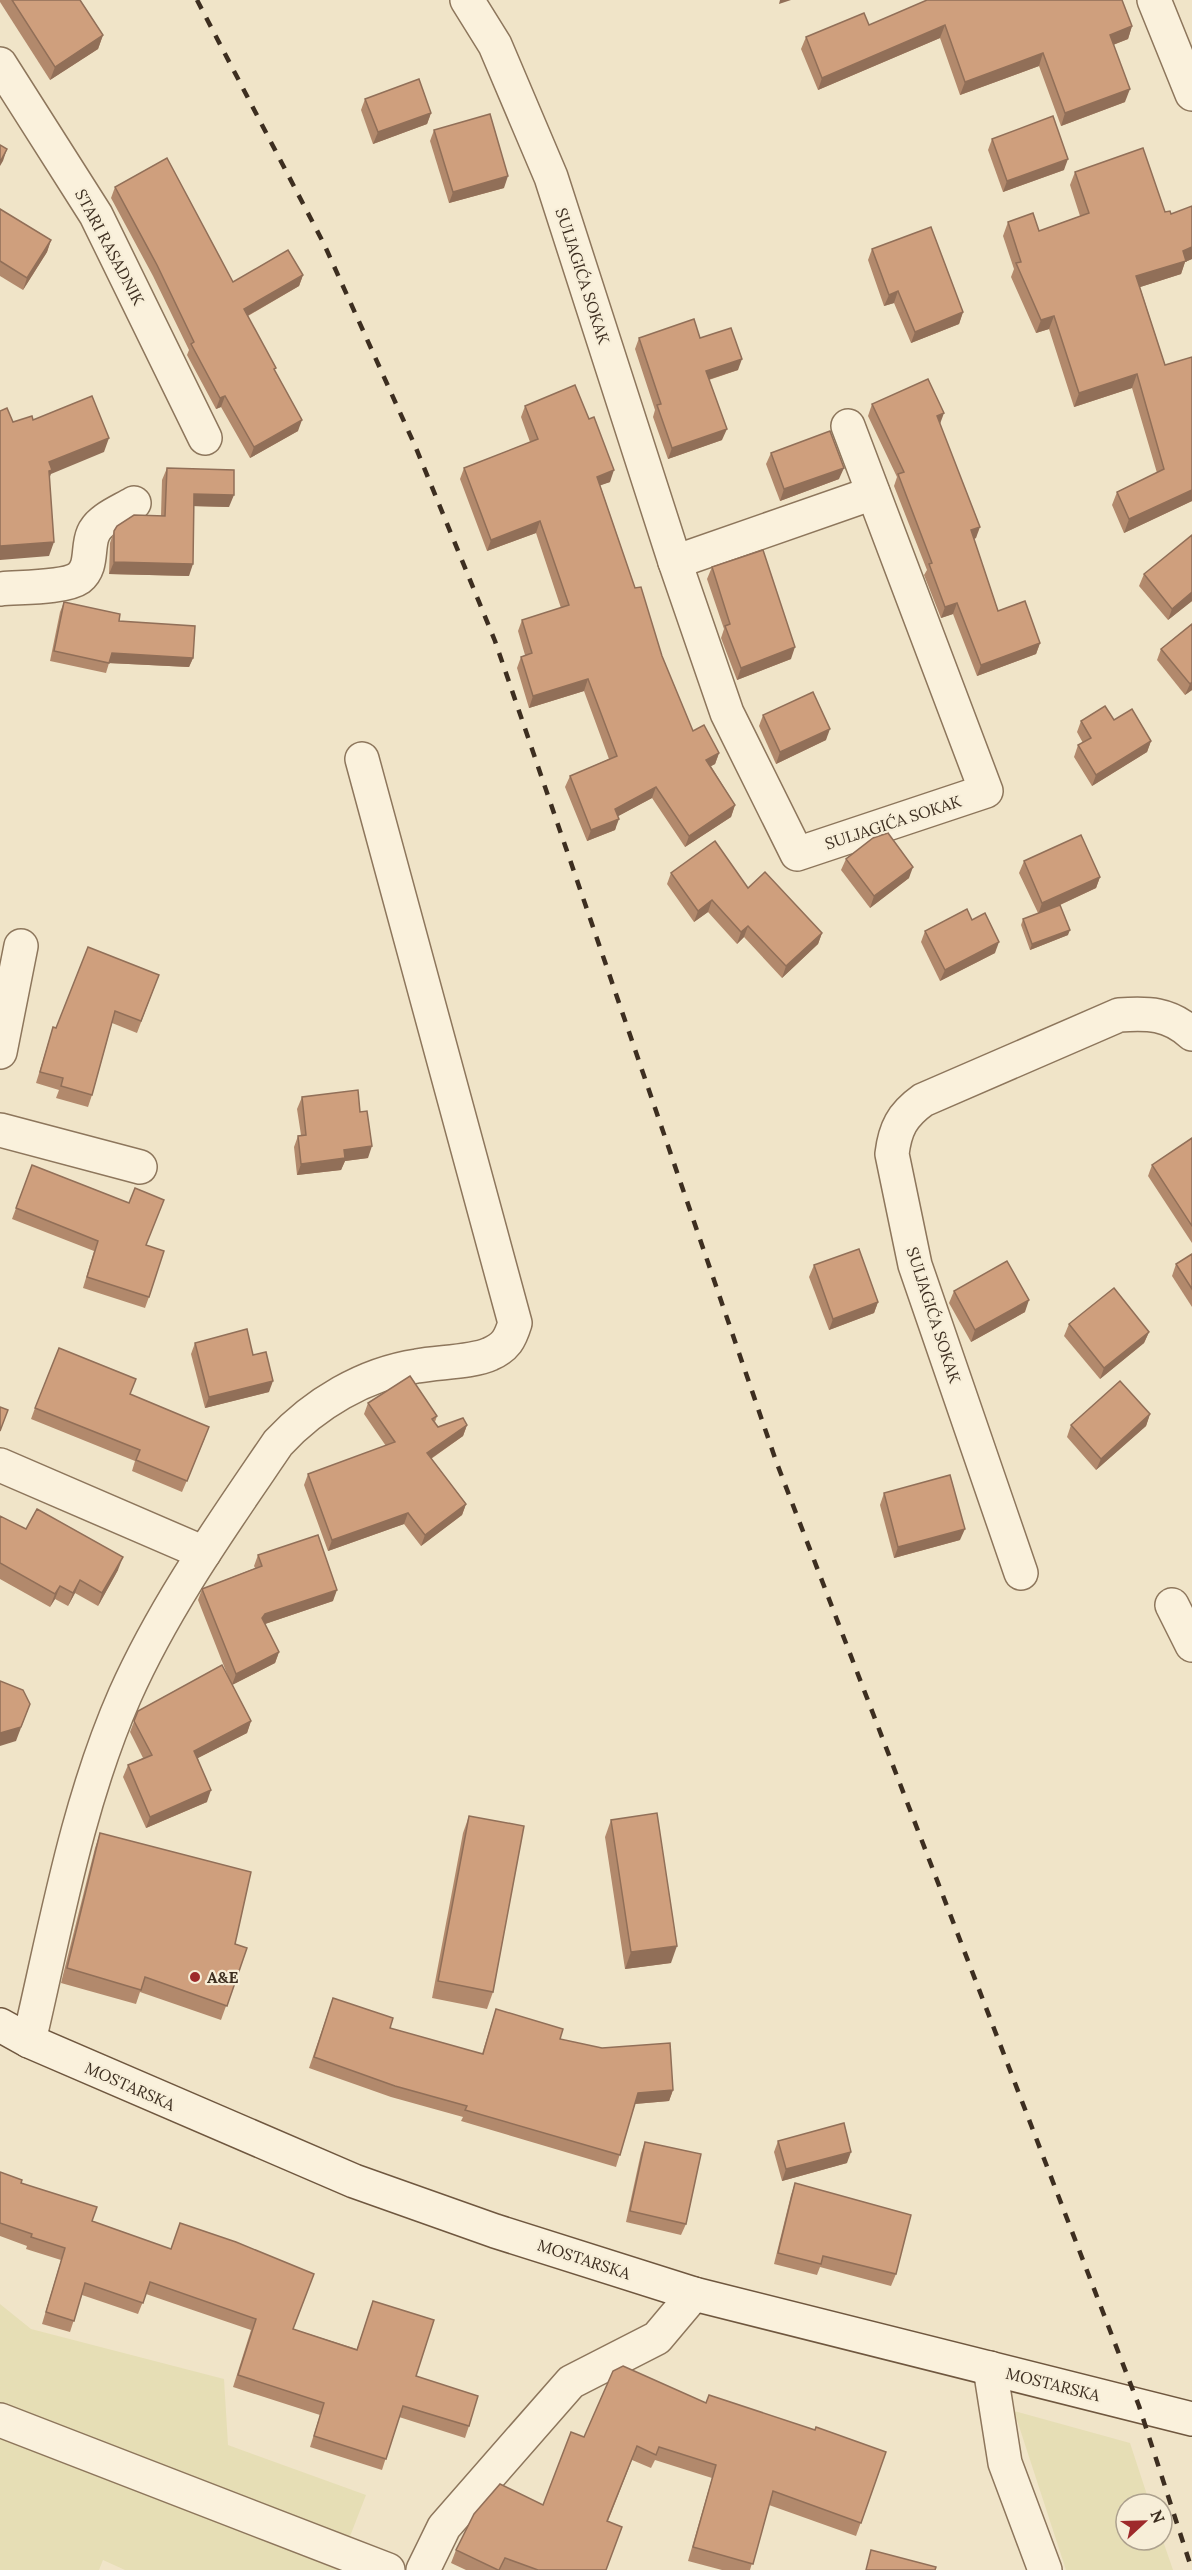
<svg xmlns="http://www.w3.org/2000/svg" width="1192" height="2570" viewBox="0 0 1192 2570" font-family="Lora,serif">
  <style>
    .farmland { fill: #e6deb5 }
    .lines { fill: none; stroke-linecap: round; stroke-linejoin: round }
    .street-casing { stroke: #8d765c; stroke-width: 36 }
    .secondary-casing { stroke: #6f573f; stroke-width: 36 }
    .street { stroke: #faf1dc; stroke-width: 33 }
    .secondary { stroke: #faf1dc; stroke-width: 33 }
    .rail { stroke: #3d2e20; stroke-width: 4.5; stroke-dasharray: 10 10; stroke-linecap: butt }
    .wall { fill: #b2896c }
    .shaded-wall { fill: #916f58 }
    .building { fill: #cf9f7d; stroke: #916f58; stroke-width: 1.5 }
    .poi-dot { fill: #9e2a2b; stroke: #f7eed8; stroke-width: 2 }
    .labels { text-anchor: middle; dominant-baseline: central; stroke-width: 4.5; stroke-linejoin: round; paint-order: stroke }
    .street-label { font-size: 16px; fill: #3d2e20; stroke: #f7eed8 }
    .poi-label { font-size: 16px; font-weight: bold; fill: #3d2e20; stroke: #f7eed8; text-anchor: start }
  </style>
  <rect width="100%" height="100%" fill="#f0e4c8"/>
  <g class="farmland">
    <path d="M0,2304L31,2329L224,2379L228,2445L366,2495L337,2570H125L103,2560L99,2570H0Z"/>
    <path d="M1014,2411L1130,2443L1150,2504H1126V2540H1162V2538L1173,2570H1066Z"/>
  </g>
  <g class="lines">
    <g class="street-casing">
      <g id="street">
        <path d="M467,0L495,45L551,177L675,562L873,493"/>
        <path d="M1154,0L1192,94"/>
        <path d="M0,64L96,215L205,438"/>
        <path d="M675,562L727,713L797,854L986,791L848,426"/>
        <path d="M0,589C18,587 65,588 79,578C93,567 87,548 93,534C99,519 121,511 134,503"/>
        <path d="M0,1052L21,946"/>
        <path d="M0,1130L140,1167"/>
        <path d="M0,1465L204,1553"/>
        <path d="M1021,1573L915,1265L892,1154C895,1129 902,1115 923,1100L1119,1015C1148,1013 1169,1013 1192,1034"/>
        <path d="M1172,1605L1192,1645"/>
        <path d="M29,2041C56,1926 77,1804 125,1695C165,1605 223,1524 278,1443C314,1404 364,1374 417,1366C438,1362 473,1362 490,1354C506,1347 510,1339 515,1323L362,759"/>
        <path d="M990,2368L1005,2463L1045,2570"/>
        <path d="M0,2420L388,2570"/>
        <path d="M423,2570L444,2527L571,2382L657,2338L694,2294"/>
      </g>
    </g>
    <g class="secondary-casing">
      <path id="secondary" d="M0,2025L29,2041L354,2181L495,2231L694,2294L1192,2419"/>
    </g>
    <use href="#street" class="street"/>
    <use href="#secondary" class="secondary"/>
    <path class="rail" d="M197,0L324,244L416,448L495,641L776,1461L1139,2406L1192,2570"/>
  </g>
  <g class="wall">
    <path d="M0,0H80L103,35L98,49L50,80L0,2Z"/>
    <path d="M869,25L1132,26L1128,39L1113,45L1125,102L1061,126L1039,66L960,95L940,38L818,90L801,49L806,37Z"/>
    <path d="M365,99L431,113L427,124L373,144L361,110Z"/>
    <path d="M434,130L504,188L449,203L430,141Z"/>
    <path d="M992,139L1064,170L1003,192L988,150Z"/>
    <path d="M1075,172L1171,214L1192,206V259L1185,262L1181,274L1140,287L1165,365L1192,357V501L1124,533L1112,505L1117,492L1157,473L1132,388L1074,407L1049,329L1036,333L1011,277L1014,269L1003,236L1008,222L1039,231L1080,216L1070,185Z"/>
    <path d="M115,187L233,282L303,275L299,286L248,316L275,371L298,431L250,458L221,407L216,409L187,355L189,350L153,276L111,198Z"/>
    <path d="M0,209L51,240L47,252L23,290L0,276Z"/>
    <path d="M872,249L963,312L959,324L911,343L894,303L884,306L868,260Z"/>
    <path d="M639,338H700L738,370L709,380L722,440L668,459L653,417L655,410L635,349Z"/>
    <path d="M872,404L940,424L976,538L974,539L998,611L1040,643L1036,654L977,676L953,614L941,618L924,575L927,570L894,486L897,477L868,416Z"/>
    <path d="M525,406L610,482L600,485L635,588L662,656L693,731L719,753L715,764L711,766L735,805L731,817L685,847L652,798L618,816L615,830L587,841L565,787L570,776L609,759L584,691L529,708L517,668L521,657L525,655L518,631L522,620L561,608L536,533L487,551L460,479L464,468L530,442L521,417Z"/>
    <path d="M771,453L839,479L780,501L766,464Z"/>
    <path d="M167,468L229,507L194,506L189,576L109,574L110,543L114,531L161,516L162,480Z"/>
    <path d="M712,567L791,659L737,680L721,638L724,629L707,579Z"/>
    <path d="M1144,574L1192,601L1168,620L1139,586Z"/>
    <path d="M64,602L119,621L193,658L189,667L109,663L106,673L50,661L60,612Z"/>
    <path d="M1192,624V690L1185,695L1157,660L1161,649Z"/>
    <path d="M763,715L826,740L776,764L759,726Z"/>
    <path d="M1081,721L1151,741L1147,752L1092,786L1074,757L1078,745L1083,743L1077,732Z"/>
    <path d="M846,859L909,878L870,908L841,870Z"/>
    <path d="M1024,861L1100,877L1096,888L1060,905L1068,935L1030,950L1021,925L1023,919L1038,913L1019,873Z"/>
    <path d="M671,873L748,888L822,933L818,944L782,978L744,937L737,944L708,912L694,922L667,884Z"/>
    <path d="M972,920L995,953L940,981L921,942L925,931Z"/>
    <path d="M159,975L137,1033L112,1023L92,1095L88,1107L56,1098L59,1090L36,1083L53,1027L56,1028Z"/>
    <path d="M302,1097L360,1112L368,1158L345,1161L341,1170L297,1175L294,1147L298,1136L301,1135L297,1109Z"/>
    <path d="M1192,1138V1243L1148,1176L1152,1165Z"/>
    <path d="M32,1165L129,1203L146,1246L149,1297L145,1308L83,1288L94,1251L12,1219Z"/>
    <path d="M1192,1254V1307L1172,1276L1176,1264Z"/>
    <path d="M814,1265L878,1302L874,1313L829,1330L809,1277Z"/>
    <path d="M954,1291L1025,1312L971,1342L949,1303Z"/>
    <path d="M1069,1324L1149,1332L1144,1343L1100,1379L1064,1336Z"/>
    <path d="M195,1343L253,1355L269,1392L205,1408L191,1354Z"/>
    <path d="M130,1394L205,1438L182,1492L132,1471L135,1461L31,1419L35,1408Z"/>
    <path d="M368,1403L437,1416L435,1422L438,1427L467,1425L463,1436L431,1459L466,1504L462,1515L421,1546L404,1524L328,1551L304,1485L308,1474L386,1446L364,1414Z"/>
    <path d="M1150,1414L1146,1426L1096,1470L1067,1437L1071,1425Z"/>
    <path d="M884,1493L960,1540L894,1558L880,1505Z"/>
    <path d="M0,1516L26,1529L118,1570L98,1606L75,1593L68,1606L55,1599L50,1607L0,1579Z"/>
    <path d="M258,1555L333,1601L265,1624L279,1652L275,1663L232,1685L251,1721L247,1733L198,1758L207,1802L146,1828L123,1777L128,1765L143,1758L130,1732L138,1711L229,1679L198,1600L202,1589L255,1568L254,1566Z"/>
    <path d="M469,1816L493,1992L487,2009L432,1998L463,1833Z"/>
    <path d="M611,1820L671,1963L625,1969L605,1837Z"/>
    <path d="M100,1833L235,1944L247,1948L221,2020L140,1992L136,2004L61,1983L95,1848Z"/>
    <path d="M333,1998L390,2028L482,2054L496,2009L560,2039L673,2090L669,2101L635,2104L616,2167L461,2121L463,2117L391,2097L309,2068Z"/>
    <path d="M778,2141L847,2163L782,2181L774,2152Z"/>
    <path d="M645,2142L686,2224L681,2235L626,2222L641,2153Z"/>
    <path d="M0,2172L21,2183L293,2329L357,2349L373,2301L416,2376L469,2426L465,2438L399,2417L382,2470L310,2447L320,2415L233,2387L251,2330L146,2294L138,2314L82,2295L70,2332L42,2324L61,2260L26,2249L27,2246L0,2236Z"/>
    <path d="M795,2183L896,2274L891,2286L820,2267L817,2275L774,2264L791,2195Z"/>
    <path d="M706,2402L815,2430L886,2452L856,2536L769,2505L750,2570H722L688,2561L712,2478L655,2460L651,2468L632,2460L608,2521L606,2570H466L451,2563L456,2550L543,2505L584,2437Z"/>
  </g>
  <g class="shaded-wall">
    <path d="M780,0H791L779,4Z"/>
    <path d="M945,25L940,38L818,90L822,78Z"/>
    <path d="M1132,26L1128,39L1105,48L1110,35Z"/>
    <path d="M103,35L98,49L50,80L55,67Z"/>
    <path d="M1043,53L1039,66L960,95L965,82Z"/>
    <path d="M1130,89L1125,102L1061,126L1065,113Z"/>
    <path d="M431,113L427,124L373,144L378,132Z"/>
    <path d="M7,149L3,161L0,166V162Z"/>
    <path d="M1068,159L1064,170L1003,192L1007,181Z"/>
    <path d="M508,176L504,188L449,203L453,192Z"/>
    <path d="M51,240L47,252L23,290L27,278Z"/>
    <path d="M1192,247V259L1185,262L1181,274L1131,290L1136,276L1183,251Z"/>
    <path d="M303,275L299,286L240,320L244,309Z"/>
    <path d="M898,291L894,303L884,306L889,295Z"/>
    <path d="M963,312L959,324L911,343L915,332Z"/>
    <path d="M1054,316L1049,329L1036,333L1041,320Z"/>
    <path d="M742,359L738,370L701,382L706,371Z"/>
    <path d="M1137,374L1132,388L1074,407L1079,393Z"/>
    <path d="M225,396L221,407L216,409L220,398Z"/>
    <path d="M944,413L940,424L937,416Z"/>
    <path d="M302,420L298,431L250,458L254,447Z"/>
    <path d="M727,429L722,440L668,459L672,448Z"/>
    <path d="M109,438L104,452L51,474L47,484L49,462Z"/>
    <path d="M844,468L839,479L780,501L784,489Z"/>
    <path d="M614,470L610,482L593,488L597,477Z"/>
    <path d="M1192,490V501L1124,533L1129,519Z"/>
    <path d="M194,494L234,495L229,507L190,506Z"/>
    <path d="M540,521L536,533L487,551L491,540Z"/>
    <path d="M980,527L976,538L967,541L971,530Z"/>
    <path d="M54,542L49,556L0,560V546Z"/>
    <path d="M114,562L193,564L189,576L109,574Z"/>
    <path d="M1192,592V601L1168,620L1172,609Z"/>
    <path d="M957,603L953,614L941,618L945,607Z"/>
    <path d="M1040,643L1036,654L977,676L981,665Z"/>
    <path d="M795,647L791,659L737,680L741,668Z"/>
    <path d="M112,653L193,658L189,667L108,663Z"/>
    <path d="M588,679L584,691L529,708L533,696Z"/>
    <path d="M1192,682V690L1185,695L1190,684Z"/>
    <path d="M830,729L826,740L776,764L780,752Z"/>
    <path d="M1151,741L1147,752L1092,786L1096,775Z"/>
    <path d="M719,753L715,764L702,771L706,760Z"/>
    <path d="M656,787L652,798L611,820L615,809Z"/>
    <path d="M735,805L731,817L685,847L689,836Z"/>
    <path d="M619,819L615,830L587,841L591,830Z"/>
    <path d="M913,867L909,878L870,908L874,896Z"/>
    <path d="M1100,877L1096,888L1038,915L1042,903Z"/>
    <path d="M712,900L708,912L694,922L698,911Z"/>
    <path d="M748,926L744,937L737,944L741,932Z"/>
    <path d="M1070,930L1068,935L1030,950L1032,944Z"/>
    <path d="M822,933L818,944L782,978L786,966Z"/>
    <path d="M999,942L995,953L940,981L945,970Z"/>
    <path d="M372,1146L368,1158L345,1161L341,1170L297,1175L301,1164L344,1150Z"/>
    <path d="M1029,1300L1025,1312L971,1342L975,1330Z"/>
    <path d="M878,1302L874,1313L829,1330L833,1319Z"/>
    <path d="M1149,1332L1144,1343L1100,1379L1104,1368Z"/>
    <path d="M273,1381L269,1392L205,1408L209,1397Z"/>
    <path d="M1150,1414L1146,1426L1096,1470L1101,1459Z"/>
    <path d="M467,1425L463,1436L423,1464L427,1453Z"/>
    <path d="M466,1504L462,1515L421,1546L425,1535Z"/>
    <path d="M408,1513L404,1524L328,1551L332,1540Z"/>
    <path d="M965,1529L960,1540L894,1558L898,1547Z"/>
    <path d="M123,1557L118,1570L98,1606L102,1593Z"/>
    <path d="M80,1580L75,1593L68,1606L73,1593Z"/>
    <path d="M60,1586L55,1599L50,1607L55,1594Z"/>
    <path d="M337,1590L333,1601L262,1625V1618L265,1614Z"/>
    <path d="M279,1652L275,1663L232,1685L236,1674Z"/>
    <path d="M30,1704L16,1741L0,1746V1733Z"/>
    <path d="M251,1721L247,1733L190,1762L194,1751Z"/>
    <path d="M211,1790L207,1802L146,1828L150,1817Z"/>
    <path d="M677,1946L671,1963L625,1969L631,1952Z"/>
    <path d="M673,2090L669,2101L634,2104L638,2093Z"/>
    <path d="M851,2152L847,2163L782,2181L786,2169Z"/>
  </g>
  <g class="building">
    <path d="M12,0H80L103,35L55,67Z"/>
    <path d="M927,0H1122L1132,26L1110,35L1130,89L1065,113L1043,53L965,82L945,25L822,78L806,37L864,13L869,25Z"/>
    <path d="M419,79L431,113L378,132L365,99Z"/>
    <path d="M490,114L508,176L453,192L434,130Z"/>
    <path d="M1053,116L1068,159L1007,181L992,139Z"/>
    <path d="M0,145L7,149L0,162Z"/>
    <path d="M1143,148L1165,212L1170,211L1171,214L1192,206V247L1183,251L1186,261L1136,276L1165,365L1192,357V490L1129,519L1117,492L1164,469L1137,374L1079,393L1054,316L1041,320L1016,263L1021,262L1008,222L1033,213L1039,231L1089,213L1075,172Z"/>
    <path d="M167,158L233,282L288,250L303,275L244,309L276,368L274,369L302,420L254,447L225,396L220,398L191,344L194,342L157,265L115,187Z"/>
    <path d="M0,209L51,240L27,278L0,261Z"/>
    <path d="M931,227L963,312L915,332L898,291L889,295L872,249Z"/>
    <path d="M694,319L700,338L731,328L742,359L706,371L727,429L672,448L657,405L661,404L639,338Z"/>
    <path d="M928,379L944,413L937,416L980,527L971,530L998,611L1025,601L1040,643L981,665L957,603L945,607L929,564L932,563L898,474L904,472L872,404Z"/>
    <path d="M575,385L589,419L594,417L614,470L597,477L635,588L641,587L662,656L693,731L704,725L719,753L706,760L735,805L689,836L656,787L615,809L619,819L591,830L570,776L617,756L588,679L533,696L521,657L532,653L522,620L569,605L540,521L491,540L464,468L538,439L525,406Z"/>
    <path d="M92,396L109,438L49,462L52,470L49,471L54,542L0,546V411L7,408L13,422L32,416L33,420Z"/>
    <path d="M830,431L844,468L784,489L771,453Z"/>
    <path d="M167,468L234,470V495L194,494L193,564L114,562V531L117,526L134,515L165,516Z"/>
    <path d="M1192,535V592L1172,609L1144,574Z"/>
    <path d="M763,550L795,647L741,668L725,626L730,624L712,567Z"/>
    <path d="M64,602L120,614L119,621L195,626L193,658L112,653L109,663L54,651Z"/>
    <path d="M1192,624V682L1190,684L1161,649Z"/>
    <path d="M813,692L830,729L780,752L763,715Z"/>
    <path d="M1105,706L1114,720L1132,709L1151,741L1096,775L1078,745L1091,738L1081,721Z"/>
    <path d="M888,833L913,867L874,896L846,859L873,838Z"/>
    <path d="M1081,835L1100,877L1042,903L1024,861Z"/>
    <path d="M715,841L748,888L765,872L822,933L786,966L748,926L741,932L712,900L698,911L671,873Z"/>
    <path d="M1060,905L1070,930L1032,944L1023,919Z"/>
    <path d="M967,909L972,920L985,913L999,942L945,970L925,931Z"/>
    <path d="M88,947L159,975L141,1021L115,1011L92,1095L61,1086L63,1078L40,1072L53,1027L56,1028Z"/>
    <path d="M358,1090L360,1112L367,1111L372,1146L344,1150L345,1158L301,1164L298,1136L306,1135L302,1097Z"/>
    <path d="M1192,1138V1226L1152,1165Z"/>
    <path d="M32,1165L129,1203L135,1188L164,1200L146,1245L164,1251L149,1297L87,1277L98,1241L16,1208Z"/>
    <path d="M859,1249L878,1302L833,1319L814,1265Z"/>
    <path d="M1192,1254V1289L1176,1264Z"/>
    <path d="M1007,1261L1029,1300L975,1330L954,1291Z"/>
    <path d="M1114,1288L1149,1332L1104,1368L1069,1324Z"/>
    <path d="M247,1329L253,1355L266,1352L273,1381L209,1397L195,1343Z"/>
    <path d="M59,1348L136,1379L130,1394L209,1427L187,1481L136,1460L140,1450L35,1408Z"/>
    <path d="M410,1376L437,1416L432,1419L438,1427L463,1418L467,1425L427,1453L466,1504L425,1535L408,1513L332,1540L308,1474L395,1442L368,1403Z"/>
    <path d="M1120,1381L1150,1414L1101,1459L1071,1425Z"/>
    <path d="M0,1407L8,1410L0,1431Z"/>
    <path d="M950,1475L965,1529L898,1547L884,1493Z"/>
    <path d="M37,1509L123,1557L102,1593L80,1580L73,1593L60,1586L55,1594L0,1563V1516L26,1529Z"/>
    <path d="M318,1535L337,1590L265,1614L262,1618L279,1652L236,1674L202,1589L262,1566L258,1555Z"/>
    <path d="M222,1665L251,1721L194,1751L211,1790L150,1817L128,1765L152,1755L134,1721L138,1711Z"/>
    <path d="M0,1681L23,1690L30,1704L21,1727L0,1733Z"/>
    <path d="M657,1813L677,1946L631,1952L611,1820Z"/>
    <path d="M469,1816L524,1826L493,1992L438,1981Z"/>
    <path d="M100,1833L251,1872L235,1944L247,1948L227,2006L145,1977L141,1990L67,1968Z"/>
    <path d="M333,1998L393,2018L390,2028L483,2054L496,2009L563,2029L560,2039L602,2048L670,2043L673,2090L638,2093L620,2155L465,2110L467,2106L395,2086L314,2057Z"/>
    <path d="M844,2123L851,2152L786,2169L778,2141Z"/>
    <path d="M645,2142L701,2154L686,2224L630,2211Z"/>
    <path d="M0,2172L22,2180L21,2183L97,2207L92,2221L171,2249L180,2223L236,2242L314,2274L293,2329L357,2350L373,2301L434,2320L416,2376L478,2396L469,2426L403,2406L386,2459L314,2436L324,2403L238,2375L256,2319L150,2282L143,2303L85,2283L74,2321L46,2312L65,2248L31,2237L32,2234L0,2223Z"/>
    <path d="M795,2183L911,2215L896,2274L823,2256L821,2264L778,2253Z"/>
    <path d="M623,2366L706,2403L709,2395L815,2430L816,2427L886,2452L861,2523L773,2491L753,2564L693,2547L716,2465L659,2447L656,2455L637,2446L607,2521L622,2527L606,2570H538L505,2558L499,2570H498L456,2550L474,2514L500,2484L543,2505L571,2432L584,2437L613,2371Z"/>
    <path d="M871,2550L936,2567L935,2570H866Z"/>
  </g>
  <circle class="poi-dot" cx="195" cy="1977" r="6"/>
  <g class="labels">
    <g class="street-label">
      <text transform="translate(110 247) rotate(62)">STARI RASADNIK</text>
      <text transform="translate(583 276) rotate(72)">SULJAGIĆA SOKAK</text>
      <text transform="translate(893 822) rotate(-18)">SULJAGIĆA SOKAK</text>
      <text transform="translate(934 1315) rotate(72)">SULJAGIĆA SOKAK</text>
      <text transform="translate(130 2086) rotate(24)">MOSTARSKA</text>
      <text transform="translate(584 2259) rotate(18)">MOSTARSKA</text>
      <text transform="translate(1053 2384) rotate(14)">MOSTARSKA</text>
    </g>
    <g class="poi-label">
      <text x="207" y="1977">A&amp;E</text>
    </g>
  </g>
  <g transform="translate(1144 2522) rotate(68)"><circle r="28" fill="#f7eed8" stroke="#ada18e" stroke-width="1.5"/>
  <path d="M0-4.5L10 22L0 15L-10 22Z" fill="#9e2a2b"/>
  <text y="-9" font-size="16" font-weight="bold" text-anchor="middle" fill="#3d2e20">N</text>
  </g>
</svg>
